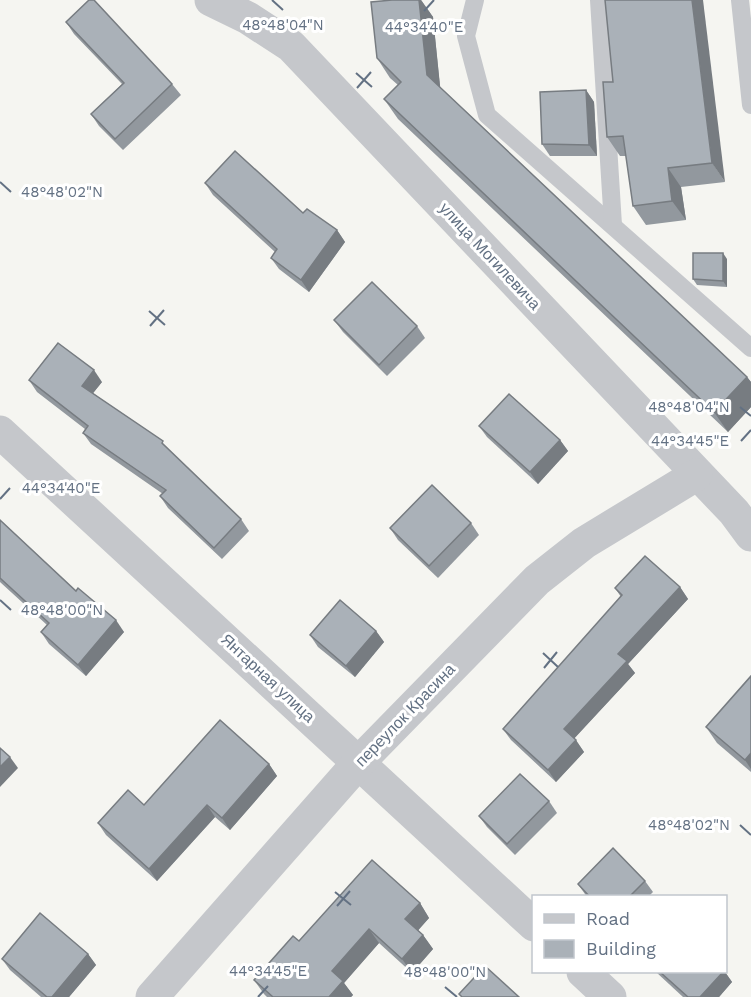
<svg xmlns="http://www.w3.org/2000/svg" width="751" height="997" viewBox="0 0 751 997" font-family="'Work Sans',sans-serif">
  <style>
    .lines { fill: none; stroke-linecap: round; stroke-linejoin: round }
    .lane { stroke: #c5c7cb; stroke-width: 18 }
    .street { stroke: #c5c7cb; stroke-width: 33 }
    .wall { fill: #92989e }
    .shaded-wall { fill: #777c81 }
    .building { fill: #aab1b8; stroke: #777c81; stroke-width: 1.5 }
    .ticks { fill: none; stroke: #637183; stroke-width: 2 }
    .labels { text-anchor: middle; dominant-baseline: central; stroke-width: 6; stroke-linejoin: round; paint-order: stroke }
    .street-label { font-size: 16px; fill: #637183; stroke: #fff }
    .ticks-label { font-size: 15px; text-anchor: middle; fill: #637183; stroke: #fff; stroke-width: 6; stroke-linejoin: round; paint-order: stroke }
  </style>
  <rect width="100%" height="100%" fill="#f5f5f1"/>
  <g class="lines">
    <g class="lane">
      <path d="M475,0L466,36L487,115L751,348"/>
      <path d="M599,0L613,225"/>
      <path d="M740,0L751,105"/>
    </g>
    <g class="street">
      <path d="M211,0L248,18L291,46L734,512L751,535"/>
      <path d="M0,432L534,925"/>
      <path d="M583,972L610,997"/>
      <path d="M152,997L359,762L537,580L584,543L696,475"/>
    </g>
  </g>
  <g class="wall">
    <path d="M392,0H421L433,17L440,87L747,377L751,382V407L728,432L398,119L384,99L398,85L390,78L377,58Z"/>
    <path d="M605,0L725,182L681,187L686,220L646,225L633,206L626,156H620L607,137L613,82Z"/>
    <path d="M66,22L172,84L181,95L123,150L99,126L91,114L122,84L74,34Z"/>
    <path d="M586,90L594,102L597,156H550L542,144Z"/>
    <path d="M205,183L303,213L337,230L345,242L309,292L279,269L271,258L275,252L213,195Z"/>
    <path d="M727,259V287L697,285L693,279Z"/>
    <path d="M334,320L417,326L425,338L387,376L343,332Z"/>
    <path d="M29,380L102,382L93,393L170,451L241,519L249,531L222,559L168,508L160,496L163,494L91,444L83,433L85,429L37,392Z"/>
    <path d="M479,426L560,440L568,451L538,484L487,437Z"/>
    <path d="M0,520L76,591L124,632L86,676L49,644L41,632L47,625L0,582Z"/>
    <path d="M471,523L479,535L438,578L398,540L390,528Z"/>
    <path d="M680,587L688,599L628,664L635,673L574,738L584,752L556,782L511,740L503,729L621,597L615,588Z"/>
    <path d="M376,631L384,642L355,677L318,647L310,635Z"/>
    <path d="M751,676V772L717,743L706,727Z"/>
    <path d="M269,764L277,776L230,830L215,817L157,881L106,835L98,823L144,805Z"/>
    <path d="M549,801L557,813L515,855L487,827L479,816Z"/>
    <path d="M645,881L653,892L648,897H587L578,884Z"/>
    <path d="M420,903L429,918L418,930L423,935L433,949L412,973L379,943L344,983L353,995L351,997H267L264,994L254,980Z"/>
    <path d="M88,954L96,965L69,997H41L10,970L2,959Z"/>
    <path d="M656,972H725L732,982L719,997H683Z"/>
  </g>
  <g class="shaded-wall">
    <path d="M419,0H421L433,17L441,95L427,75Z"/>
    <path d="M692,0H703L725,182L712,163Z"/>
    <path d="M586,90L594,102L597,156L589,145Z"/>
    <path d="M668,168L681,187L686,220L672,201Z"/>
    <path d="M337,230L345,242L309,292L301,280Z"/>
    <path d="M723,253L727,259V287L723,281Z"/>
    <path d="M94,370L102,382L90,397L82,386Z"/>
    <path d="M747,377L751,382V407L728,432L714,412Z"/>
    <path d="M560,440L568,451L538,484L530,472Z"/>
    <path d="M680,587L688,599L628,664L635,673L572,741L564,729L618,654Z"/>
    <path d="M116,620L124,632L86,676L78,665Z"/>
    <path d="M376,631L384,642L355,677L346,666Z"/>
    <path d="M576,740L584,752L556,782L548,770Z"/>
    <path d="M751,753V769L745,760Z"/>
    <path d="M10,757L18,768L0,787V767Z"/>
    <path d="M269,764L277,776L230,830L222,818Z"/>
    <path d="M207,805L215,817L157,881L149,869Z"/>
    <path d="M420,903L429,918L415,934L405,919Z"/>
    <path d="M369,929L379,943L344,983L353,995L351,997H329L332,971Z"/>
    <path d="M423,935L433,949L412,973L402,959Z"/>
    <path d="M88,954L96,965L69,997H52Z"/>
    <path d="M723,972H725L732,982L719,997H700Z"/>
  </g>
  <g class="building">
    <path d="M89,0H94L172,84L115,139L91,114L124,83L66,22Z"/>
    <path d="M392,0H419L427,75L747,377L714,412L384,99L401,82L377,58L371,2Z"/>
    <path d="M605,0H692L712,163L668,168L672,201L633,206L623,136L607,137L603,82H613Z"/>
    <path d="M586,90L589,145L542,144L540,92Z"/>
    <path d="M235,151L303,213L307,209L337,230L301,280L271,258L277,249L205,183Z"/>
    <path d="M693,253H723V281L693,279Z"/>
    <path d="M372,282L417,326L379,365L334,320Z"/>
    <path d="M58,343L94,370L82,386L163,441L162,443L241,519L214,548L160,496L166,490L83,433L88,426L29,380Z"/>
    <path d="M509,394L560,440L530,472L479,426Z"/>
    <path d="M432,485L471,523L429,566L390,528Z"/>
    <path d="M0,520L76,591L78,588L116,620L78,665L41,632L49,623L0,578Z"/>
    <path d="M645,556L680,587L618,654L627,661L564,729L576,740L548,770L503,729L622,595L615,588Z"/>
    <path d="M340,600L376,631L346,666L310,635Z"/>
    <path d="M751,676V753L745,760L706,727Z"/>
    <path d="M220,720L269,764L222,818L207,805L149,869L98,823L128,790L144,805Z"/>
    <path d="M0,748L10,757L0,767Z"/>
    <path d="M520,774L549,801L507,844L479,816Z"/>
    <path d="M613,848L645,881L629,897H590L578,884Z"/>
    <path d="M372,860L420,903L405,919L423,935L402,959L369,929L332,971L343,981L329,997H273L254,980L293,936L299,941Z"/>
    <path d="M40,913L88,954L52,997H47L2,959Z"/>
    <path d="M485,966L519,997H462L459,994Z"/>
    <path d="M660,972H723L700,997H688Z"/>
  </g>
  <path class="ticks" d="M272,0L283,10M424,11L434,0M356,73L372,87M357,88L371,72M0,182L11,192M149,311L165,325M150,326L164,310M740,407L751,416M741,441L751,430M0,499L10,488M0,600L11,610M543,653L558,667M544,668L557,652M740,825L751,835M335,892L351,905M337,906L350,891M445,987L457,997M258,997L268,986"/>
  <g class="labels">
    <g class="street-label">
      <text transform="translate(490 256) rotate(47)">улица Могилевича</text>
      <text transform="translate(268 678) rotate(43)">Янтарная улица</text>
      <text transform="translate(405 715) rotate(-46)">переулок Красина</text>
    </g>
  </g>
  <g class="ticks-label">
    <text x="283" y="30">48°48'04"N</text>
    <text x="424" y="32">44°34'40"E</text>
    <text x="62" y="197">48°48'02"N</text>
    <text x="689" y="412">48°48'04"N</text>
    <text x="690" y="446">44°34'45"E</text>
    <text x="61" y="493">44°34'40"E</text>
    <text x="62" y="615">48°48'00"N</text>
    <text x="689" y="830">48°48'02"N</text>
    <text x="268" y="976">44°34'45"E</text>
    <text x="445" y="977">48°48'00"N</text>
  </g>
  <rect x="532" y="895" width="195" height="78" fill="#ffffff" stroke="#c1c6cd" stroke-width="1.5"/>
  <rect x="544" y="914" width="30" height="9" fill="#c5c7cb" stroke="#c1c6cd" stroke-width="1.5"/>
  <text x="586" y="925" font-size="18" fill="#637183">Road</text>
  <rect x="544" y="940" width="30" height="18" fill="#aab1b8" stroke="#c1c6cd" stroke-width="1.5"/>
  <text x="586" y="955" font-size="18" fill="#637183">Building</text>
</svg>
